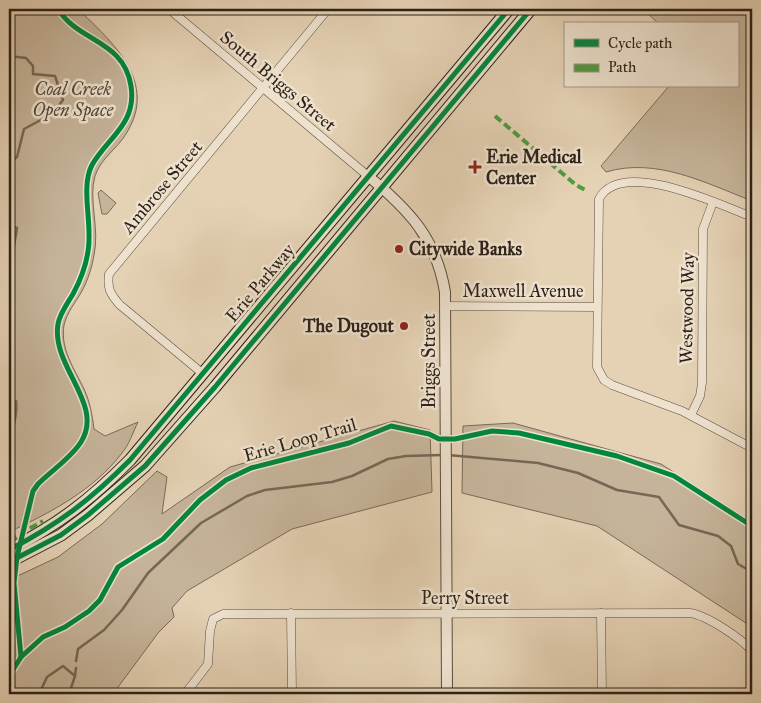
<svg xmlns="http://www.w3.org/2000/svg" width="761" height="703" viewBox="0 0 761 703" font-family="'IM FELL Great Primer',serif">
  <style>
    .green { fill: #c6b49a; stroke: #7a6a59 }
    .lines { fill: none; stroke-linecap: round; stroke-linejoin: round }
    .stream { stroke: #766756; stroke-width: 2.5 }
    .minor-casing { stroke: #5b4d3f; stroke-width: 9 }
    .tertiary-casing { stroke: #5b4d3f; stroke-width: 12 }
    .secondary-casing { stroke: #2d2118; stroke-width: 13 }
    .minor { stroke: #eee2cf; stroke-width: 8 }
    .tertiary { stroke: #eee2cf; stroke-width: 10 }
    .secondary { stroke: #eee2cf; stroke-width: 11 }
    .quiet { stroke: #4f9b3e; stroke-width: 4; stroke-dasharray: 8 4; stroke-linecap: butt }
    .cycleway-casing { stroke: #eee2cf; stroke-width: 8 }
    .cycleway { stroke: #00873e; stroke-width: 5 }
    .poi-dot { fill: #8f2418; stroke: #eee2cf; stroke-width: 2 }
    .labels { text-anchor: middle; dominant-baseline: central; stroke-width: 5; stroke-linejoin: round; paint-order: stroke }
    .street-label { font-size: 18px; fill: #2d2118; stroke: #eee2cf }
    .park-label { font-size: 18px; font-style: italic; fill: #534638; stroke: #eee2cf }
    .poi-label { font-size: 18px; font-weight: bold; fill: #2d2118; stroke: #eee2cf; text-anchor: start }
  </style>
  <rect width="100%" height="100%" fill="#e5d2b5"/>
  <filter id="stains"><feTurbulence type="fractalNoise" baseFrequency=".004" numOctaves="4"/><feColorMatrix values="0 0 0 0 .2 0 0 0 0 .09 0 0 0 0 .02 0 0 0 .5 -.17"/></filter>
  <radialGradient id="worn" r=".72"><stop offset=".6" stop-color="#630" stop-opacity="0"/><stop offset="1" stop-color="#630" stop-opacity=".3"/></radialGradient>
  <g class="green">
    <path d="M9,9H78C112,42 159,82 126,134C117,149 101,158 95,176C88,199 100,229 94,255C92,267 88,280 82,291C76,302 67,312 64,325C60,349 74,368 84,389C90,402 92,414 94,429L105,436L138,422C133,432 129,445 122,453C94,490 50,513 9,532Z"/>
    <path d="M643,9H752V201C706,183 656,157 606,172L601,166L669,86H737V24H659Z"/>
    <path d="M101,190L116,203L107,214H102L98,193Z"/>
    <path d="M394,421L430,430L432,492L292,529L187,591L172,608L174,617L158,633L113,694H9V580L58,557L102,524L157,471L167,477L162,514L230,467Z"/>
    <path d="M513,423L661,464L752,522V627L597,526L462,493L463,426Z"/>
  </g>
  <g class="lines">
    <g class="stream">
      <path d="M9,56L26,58L33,66V74L55,76L63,100L52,114L24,129L17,157L9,163"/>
      <path d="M9,225L17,228L13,252L9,254"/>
      <path d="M9,399L16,401C18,414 13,424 12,437C11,448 14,453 9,464"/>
      <path d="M448,455L538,463L578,473L617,490L659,497L679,525L718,536L731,546L738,564L752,572"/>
      <path d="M76,661L78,649L104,630L122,610L148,573L201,523L247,496L265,490L332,482L352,476L388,459L406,456L443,455"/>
      <path d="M75,676L76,668"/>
      <path d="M9,690L15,694"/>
      <path d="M24,694L41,690L47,677L63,666L75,676L69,694"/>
    </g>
    <g class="minor-casing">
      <g id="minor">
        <path d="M169,9L368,176"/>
        <path d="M752,217C720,205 621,157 599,199L597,367L604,380L612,385L682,411L752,448"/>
        <path d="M446,306L597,307"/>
        <path d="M202,373L120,305C110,294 107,288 109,274L328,9"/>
        <path d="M691,415L700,396L702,383L703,229L713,202"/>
        <path d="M291,613L292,694"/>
        <path d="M601,613L602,694"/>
        <path d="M185,694L208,664L210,631L213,619L223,614L690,613C706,615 741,638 752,651"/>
      </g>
    </g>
    <g class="tertiary-casing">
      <path id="tertiary" d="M368,176C409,210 436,238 445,292L447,694"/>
    </g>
    <g class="secondary-casing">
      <g id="secondary">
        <path d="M9,550C60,523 89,501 130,460L509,9"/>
        <path d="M9,562L61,535L88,515L145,466L215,387L531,9"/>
      </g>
    </g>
    <use href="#minor" class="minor"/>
    <use href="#tertiary" class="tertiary"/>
    <use href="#secondary" class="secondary"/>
    <g class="quiet">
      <path d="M495,116L576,185L587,191"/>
      <path d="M9,540L43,521"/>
    </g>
    <g class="cycleway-casing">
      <g id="cycleway">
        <path d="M9,550C60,523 89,501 130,460L509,9"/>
        <path d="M9,562L61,535L88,515L145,466L215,387L531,9"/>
        <path d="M21,657L43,637L65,627L89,611L100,600L118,567L163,539L200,500L226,480L251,468L349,443L391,426L429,434L439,439H455L492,431L519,433L617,456L674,476L752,526"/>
        <path d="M9,676L21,657L14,583L17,557L33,491L38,484C51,471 71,458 81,442C105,404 51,367 58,324C60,313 67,304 73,294C80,281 86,266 88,251C93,224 80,188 92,165C107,138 137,124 131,86C124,40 78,42 58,9"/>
      </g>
    </g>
    <use href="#cycleway" class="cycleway"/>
  </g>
  <g class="poi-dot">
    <path d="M472.5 159.5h5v5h5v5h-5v5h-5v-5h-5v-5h5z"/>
    <circle cx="399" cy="249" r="5"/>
    <circle cx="404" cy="326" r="5"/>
  </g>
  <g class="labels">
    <g class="street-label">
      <text transform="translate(278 81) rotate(40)">South Briggs Street</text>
      <text transform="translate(162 187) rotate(-50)">Ambrose Street</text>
      <text transform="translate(260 283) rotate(-50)">Erie Parkway</text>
      <text x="523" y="291">Maxwell Avenue</text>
      <text transform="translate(687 308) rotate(-89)">Westwood Way</text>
      <text transform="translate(429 361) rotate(-90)">Briggs Street</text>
      <text transform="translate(300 440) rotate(-16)">Erie Loop Trail</text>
      <text x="465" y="598">Perry Street</text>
    </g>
    <g class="park-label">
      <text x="73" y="89">Coal Creek<tspan x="73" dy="21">Open Space</tspan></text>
    </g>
    <g class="poi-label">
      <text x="486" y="157">Erie Medical<tspan x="486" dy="21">Center</tspan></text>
      <text x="409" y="249">Citywide Banks</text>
      <text x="394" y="326" text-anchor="end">The Dugout</text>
    </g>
  </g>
  <rect width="761" height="703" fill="none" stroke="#e5d2b5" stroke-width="30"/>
  <rect x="10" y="10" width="741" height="683" fill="none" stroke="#2d2118" stroke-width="2.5"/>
  <rect x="15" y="15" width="731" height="673" fill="none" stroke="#2d2118"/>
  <rect x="564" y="22" width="175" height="65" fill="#eee2cf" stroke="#a19586"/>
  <rect x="574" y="39" width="25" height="8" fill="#00873e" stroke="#a19586"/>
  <text x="608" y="48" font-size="15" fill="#2d2118">Cycle path</text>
  <rect x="574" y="64" width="25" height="8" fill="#4f9b3e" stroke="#a19586"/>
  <text x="608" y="72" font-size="15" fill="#2d2118">Path</text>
  <rect width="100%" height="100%" filter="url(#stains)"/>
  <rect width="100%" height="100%" fill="url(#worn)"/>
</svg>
